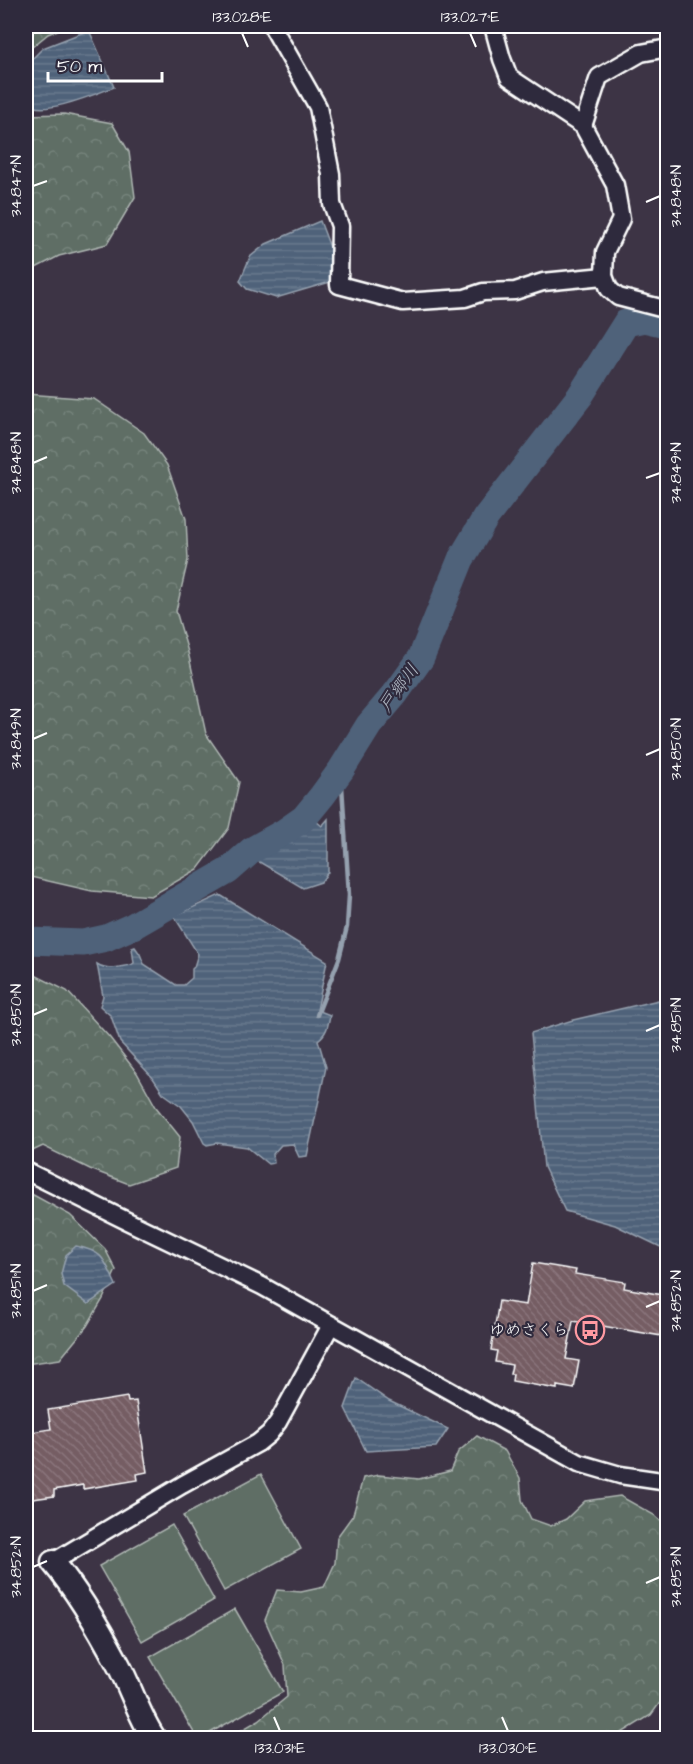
<svg xmlns="http://www.w3.org/2000/svg" width="693" height="1764" viewBox="0 0 693 1764" font-family="'Architects Daughter','Klee One',sans-serif">
  <style>
    .forest { fill: url(#forest-crowns); stroke: #aeb6b2; stroke-width: 1.5 }
    .garden { fill: #5e6e65; stroke: #aeb6b2; stroke-width: 1.5 }
    .water { fill: url(#water-rules); stroke: #95a1af; stroke-width: 1.5 }
    .lines { fill: none; stroke-linecap: round; stroke-linejoin: round }
    .stream { stroke: #95a1af; stroke-width: 4.5 }
    .river { stroke: #4f627a; stroke-width: 27 }
    .building { fill: url(#building-back-hatch); stroke: #fff; stroke-width: 1.5 }
    .street-casing { stroke: #fff; stroke-width: 21 }
    .secondary-casing { stroke: #fff; stroke-width: 27 }
    .street { stroke: #2f2a3d; stroke-width: 16 }
    .secondary { stroke: #2f2a3d; stroke-width: 22 }
    .ticks { fill: none; stroke: #fff; stroke-width: 2 }
    .labels { text-anchor: middle; dominant-baseline: central; stroke-width: 4.5; stroke-linejoin: round; paint-order: stroke }
    .poi-label { font-size: 16px; fill: #fff; stroke: #2f2a3d; text-anchor: end }
    .water-label { font-size: 18px; font-style: italic; fill: #b0b8c3; stroke: #2f2a3d }
    .neatline { fill: none; stroke: #fff; stroke-width: 2 }
    .ticks-label { font-size: 15px; text-anchor: middle; fill: #fff }
  </style>
  <defs>
    <pattern id="forest-crowns" width="20" height="18" patternUnits="userSpaceOnUse" patternTransform="scale(1.5)"><rect width="20" height="18" fill="#5e6e65"/><path d="M2 6a3 3 0 1 1 6 0M12 15a3 3 0 1 1 6 0" fill="none" stroke="#76847c"/></pattern>
    <pattern id="water-rules" width="6" height="5" patternUnits="userSpaceOnUse" patternTransform="scale(1.5)"><rect width="6" height="5" fill="#4f627a"/><path d="M0 2.5h6" fill="none" stroke="#697a8e"/></pattern>
    <pattern id="building-back-hatch" width="6" height="6" patternUnits="userSpaceOnUse" patternTransform="scale(1.5)"><rect width="6" height="6" fill="#755d64"/><path d="M-1 5l2 2M0 0l6 6M5-1l2 2" fill="none" stroke="#8a757b"/></pattern>
  </defs>
  <rect width="100%" height="100%" fill="#3d3445"/>
  <filter id="ink" filterUnits="userSpaceOnUse"><feTurbulence type="fractalNoise" baseFrequency=".0167" numOctaves="2"/><feDisplacementMap in="SourceGraphic" scale="12" xChannelSelector="R" yChannelSelector="G"/><feConvolveMatrix kernelMatrix="1 2 1 2 8 2 1 2 1" color-interpolation-filters="sRGB"/></filter>
  <g filter="url(#ink)">
    <g class="forest">
      <path d="M26,26H67L48,34L26,52Z"/>
      <path d="M64,114L112,123L129,152L135,197L107,244L59,256L26,273V115Z"/>
      <path d="M26,394L94,399L144,433L167,465L186,519L188,560L176,611L188,652L206,734L239,782L229,828L198,869L151,896L92,891L26,876Z"/>
      <path d="M26,973H31L67,991L110,1038L137,1073L156,1107L180,1137L176,1168L129,1184L90,1169L43,1146L26,1154Z"/>
      <path d="M26,1191L70,1215L105,1249L116,1270L103,1299L87,1326L60,1359L26,1364Z"/>
      <path d="M477,1436L505,1451L520,1478L522,1500L531,1519L551,1526L566,1519L585,1501L620,1496L654,1515L667,1527V1693L651,1715L620,1734L618,1738H228L259,1720L287,1697L285,1665L265,1620L277,1590L301,1592L324,1587L335,1563L337,1537L353,1515L363,1478L379,1475L419,1479L450,1471L458,1452Z"/>
    </g>
    <g class="garden">
      <path d="M261,1474L301,1549L224,1591L183,1516Z"/>
      <path d="M172,1525L214,1600L142,1641L99,1566Z"/>
      <path d="M235,1609L283,1692L201,1738H197L150,1657Z"/>
    </g>
    <g class="water">
      <path d="M89,30L114,87C98,93 40,118 28,103C23,96 25,74 26,65L43,48Z"/>
      <path d="M320,221L341,276L330,282L276,298L247,289L240,281L250,257L266,244Z"/>
      <path d="M320,813L316,821L322,826L328,819V872L321,882L303,888L256,860C279,846 302,833 320,813Z"/>
      <path d="M220,895L327,961L317,1010L330,1015C328,1026 327,1033 318,1040L326,1067L307,1156L299,1157L293,1144L281,1145L273,1154L274,1163L268,1164L247,1147L217,1143L207,1145L204,1143L193,1121L181,1106L163,1093L153,1078L120,1042L111,1016L100,1006L103,996L97,964C108,971 119,967 131,965L134,963L132,948L135,947L140,954L144,964L176,985H184L192,978V969L194,967L198,954L174,916Z"/>
      <path d="M667,998H668L667,1250L615,1225L565,1211L544,1167L531,1033L573,1020Z"/>
      <path d="M76,1246C105,1252 104,1260 116,1285L88,1304L64,1286L61,1274L66,1255Z"/>
      <path d="M356,1378L389,1401L448,1429L436,1447L366,1451L345,1408Z"/>
    </g>
    <g class="lines">
      <path class="stream" d="M317,1015L339,959L347,927L349,895L341,770"/>
      <path class="river" d="M26,939L29,941L83,943L106,938L133,926L228,871L252,850L284,832L304,818L322,796L341,770L369,725L396,693L421,658L461,559L486,517L580,396L626,323L644,319L666,324L668,326"/>
    </g>
    <g class="building">
      <path d="M533,1263L576,1270L575,1274L625,1282L624,1288L668,1296V1337L573,1321L566,1359L579,1361L574,1389L557,1386V1389L512,1381L513,1374H510L512,1365L495,1362L497,1351L491,1350L499,1301L526,1305Z"/>
      <path d="M127,1397L128,1402L136,1401L147,1472L137,1474L138,1480L83,1489V1485L54,1490V1496L26,1500V1433L51,1429L48,1410Z"/>
    </g>
    <g class="lines">
      <g class="street-casing">
        <g id="street">
          <path d="M272,26L318,107L331,174L332,204L340,226L339,285L403,302L465,298L483,292L515,291L543,282L604,276"/>
          <path d="M493,26L502,59L509,77L583,126L615,185L621,219L605,252L604,276L609,289L618,297L668,310"/>
          <path d="M583,126L599,77L641,53L668,48"/>
          <path d="M26,1171L123,1219L262,1286L579,1463L620,1475L668,1482"/>
          <path d="M53,1562L182,1485L258,1443L269,1434L278,1422L331,1325"/>
        </g>
      </g>
      <g class="secondary-casing">
        <path id="secondary" d="M53,1562C79,1593 99,1628 118,1664C131,1688 139,1716 154,1738"/>
      </g>
      <use href="#street" class="street"/>
      <use href="#secondary" class="secondary"/>
    </g>
  </g>
  <path class="ticks" d="M242,33L248,47M470,33L476,47M33,186L47,181M646,202L660,196M33,463L47,457M646,478L660,473M33,739L47,733M646,755L660,749M33,1015L47,1009M646,1031L660,1025M33,1291L47,1285M646,1307L660,1301M33,1567L47,1561M646,1583L660,1577M274,1717L280,1731M502,1717L508,1731"/>
  <defs>
    <g id="bus-ring" transform="scale(1.5)"><circle r="9.5" fill="#2f2a3d" stroke="#ff9aa2" stroke-width="1.5"/><path d="M-5-6H5V4H4V6H2V4H-2V6H-4V4H-5ZM-3.5-4V0h7V-4ZM-3.5 1.2v1.5H-2V1.2ZM2 1.2v1.5H3.5V1.2Z" fill="#ff9aa2"/></g>
  </defs>
  <g fill-rule="evenodd">
    <use href="#bus-ring" x="590" y="1330"/>
  </g>
  <g class="labels">
    <g class="poi-label">
      <text x="569" y="1330">ゆめさくら</text>
    </g>
    <g class="water-label">
      <text transform="translate(399 688) rotate(-54)">戸郷川</text>
    </g>
  </g>
  <rect width="693" height="1764" fill="none" stroke="#2f2a3d" stroke-width="66"/>
  <path d="M48 72v9h114v-9" fill="none" stroke="#ffffff" stroke-width="3"/>
  <text x="57" y="72" font-size="18" fill="#ffffff" stroke="#2f2a3d" stroke-width="4.5" paint-order="stroke">50 m</text>
  <rect x="33" y="33" width="627" height="1698" class="neatline"/>
  <g class="ticks-label">
    <text x="242" y="22">133.028°E</text>
    <text x="470" y="22">133.027°E</text>
    <text transform="translate(16 186) rotate(-90)" y="5">34.847°N</text>
    <text transform="translate(676 196) rotate(-90)" y="5">34.848°N</text>
    <text transform="translate(16 463) rotate(-90)" y="5">34.848°N</text>
    <text transform="translate(676 473) rotate(-90)" y="5">34.849°N</text>
    <text transform="translate(16 739) rotate(-90)" y="5">34.849°N</text>
    <text transform="translate(676 749) rotate(-90)" y="5">34.850°N</text>
    <text transform="translate(16 1015) rotate(-90)" y="5">34.850°N</text>
    <text transform="translate(676 1025) rotate(-90)" y="5">34.851°N</text>
    <text transform="translate(16 1291) rotate(-90)" y="5">34.851°N</text>
    <text transform="translate(676 1301) rotate(-90)" y="5">34.852°N</text>
    <text transform="translate(16 1567) rotate(-90)" y="5">34.852°N</text>
    <text transform="translate(676 1577) rotate(-90)" y="5">34.853°N</text>
    <text x="280" y="1753">133.031°E</text>
    <text x="508" y="1753">133.030°E</text>
  </g>
</svg>
